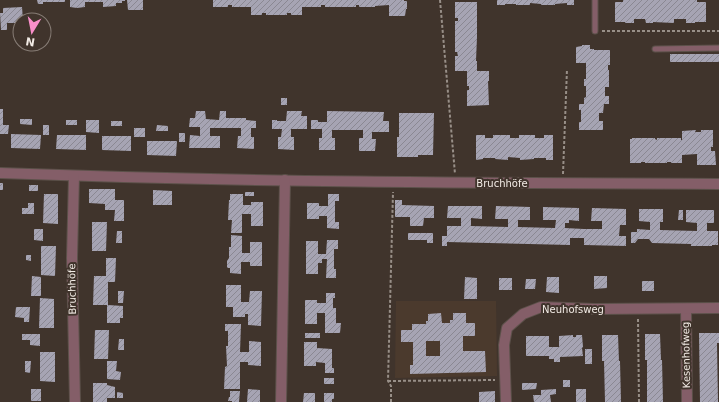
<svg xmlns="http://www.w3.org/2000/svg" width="719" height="402" viewBox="0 0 719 402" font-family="'DejaVu Sans',sans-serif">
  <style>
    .built { fill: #4b3a2d }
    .building { fill: url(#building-hatch); fill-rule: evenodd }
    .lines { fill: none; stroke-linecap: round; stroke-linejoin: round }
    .service-casing { stroke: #5c514a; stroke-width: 7 }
    .minor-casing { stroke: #5c514a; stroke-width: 12 }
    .path { stroke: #988f88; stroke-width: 2; stroke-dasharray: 3 2; stroke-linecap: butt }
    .service { stroke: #845e68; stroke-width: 5 }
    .minor { stroke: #845e68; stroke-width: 10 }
    .labels { text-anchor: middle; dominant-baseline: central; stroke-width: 4; stroke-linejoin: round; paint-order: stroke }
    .street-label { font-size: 10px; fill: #f2ebe5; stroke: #40342c }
  </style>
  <defs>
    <pattern id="building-hatch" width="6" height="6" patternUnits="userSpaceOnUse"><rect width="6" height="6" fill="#a6a4b3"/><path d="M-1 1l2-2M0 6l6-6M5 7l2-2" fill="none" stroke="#8a8892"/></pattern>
  </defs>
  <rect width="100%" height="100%" fill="#40342c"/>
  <path class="built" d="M396,301H496L497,376L395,378Z"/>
  <g class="building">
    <path d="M37,0H65V2H43V4H38Z"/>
    <path d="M70,0H125V1H122V3H116V6L103,7V2H85V7L77,8L70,7Z"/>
    <path d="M127,0H143V10H128Z"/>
    <path d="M213,0H404V1H407V9H406L405,16H389V5L375,6V7H359V5H356V7H325V5H321V7H302V15H291V13H287V15H266V13H262V15H251V7H232V5H228V7H213Z"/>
    <path d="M497,0H574V5H567V3L555,4V5H541V4L530,3V5H516V4H505V5H497Z"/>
    <path d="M623,0H697V2H706V22H695V23H686V19H674V23L653,22V23H646L645,19H634V23H625V22H615V2H623Z"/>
    <path d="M455,2H477V37L476,61H477V71H489V81H488L489,105L467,106V90H469V86H467V71H455V56H458L457,52H455V21H458V18H455Z"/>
    <path d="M22,7L23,20H20V23H7V30H1L0,13H3V8Z"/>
    <path d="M582,45H590V49H594V50H610V65H608V70H609V87H605V96H609V104H604L603,113H599V121H603V130H579V122H581V110H579V104H584V98L586,97V86H584V79H586V63H576V47L582,46Z"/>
    <rect x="670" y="54" width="49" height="8"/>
    <rect x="281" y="98" width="6" height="7"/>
    <path d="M0,109H3V125H9L8,134H0Z"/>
    <path d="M196,111H205L206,119L219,120L220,111H226V118H246V120L256,121V128H251V137H254V149L237,148L238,136H241V128H210V136H220V148H189L190,135L200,136V127H189L190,118H195Z"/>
    <path d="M287,111H302L301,116H307V129H291V137H294V150L278,149V137H281L282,129H272V120H277V121H286Z"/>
    <path d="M327,111L384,112L383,121H389V132H372V139H376L375,151H359V138H363V130H332V138H335V150H319V138H322V129H311V120H318V122H327Z"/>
    <path d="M399,113H434L433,155H418V157H397V137H399Z"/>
    <path d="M20,119H32V125L20,124Z"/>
    <rect x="66" y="120" width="11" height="5"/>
    <path d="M86,120H99V133L86,132Z"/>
    <rect x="111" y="121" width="11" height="5"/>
    <rect x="43" y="125" width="6" height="10"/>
    <path d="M157,125L168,126V131H156Z"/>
    <rect x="134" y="128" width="11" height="9"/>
    <path d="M696,130L695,132H701V130H713V147H711V151H715L716,165H697V154L682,155V163H671V162H667V163H645V162H641V163H630V139H632V138H655V139L657,140V138H681V140H682V131Z"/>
    <rect x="179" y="133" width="6" height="9"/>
    <path d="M11,134L41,135L40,149L11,148Z"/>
    <path d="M57,135H86V150L56,149Z"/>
    <path d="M476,135H485V138H493V135H510V138H519V135H535V138H544V135H553V160H546V158H534V159L520,160V158L508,157V160L495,159V158H483V159L476,160Z"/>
    <path d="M102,136H131V151L102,150Z"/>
    <path d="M147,141H177L176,156L147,155Z"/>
    <rect x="0" y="183" width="3" height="7"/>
    <rect x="29" y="185" width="9" height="6"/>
    <path d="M89,189H115V200H124V221H114L115,210H105V204L89,203Z"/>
    <path d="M153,190L172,191V205H153Z"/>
    <rect x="245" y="192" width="9" height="4"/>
    <path d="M44,194H58V224L43,223Z"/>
    <path d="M230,194H243V205H251V202H263V226H251V214H242V233H231L232,220H228L229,200H230Z"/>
    <path d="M328,194H339V201H335V222H339V229L327,228V216H319V219H307V203H319V206H328Z"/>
    <path d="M395,200H402V205L434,206V218H424L423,226H410V217H395Z"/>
    <path d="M28,203H34V214H22V208H28Z"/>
    <path d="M448,206H482V219L471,218V226L508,227V219H495L496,206L530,207V220H518V227L555,228L556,220H543V207L579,208V221L569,220V223H565V228L584,229H602V221H591L592,208L626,209V225H620L619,236H626V246L584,245V238H570V245L447,242V246H442V236H447V226H461V218H447Z"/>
    <path d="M639,209H663V222H660V230L697,231V223L686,222V210H714V223H707V231H718V245H712V246H691V244L652,243L649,239H638L635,243H631V232H637V229L650,230V222L639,221Z"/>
    <path d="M679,210H683V220H678Z"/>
    <path d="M92,222H107L106,251H92Z"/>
    <path d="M34,229H43V241L34,240Z"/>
    <path d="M117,231H122V243H116Z"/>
    <path d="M408,233H433V243H427V240H408Z"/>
    <path d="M231,235L242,236V253H250V242H262V266H250V262H241V274L230,273V268H228L227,267V261L229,258V247H231Z"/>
    <path d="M327,240H338V249H334V269H336V278H326L327,259H322V263H318V274H306V241H318V254H326Z"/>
    <path d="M41,246H56L55,276L41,275Z"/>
    <path d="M26,255H31V261L26,260Z"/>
    <path d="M106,258H116L115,282H108V305L123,306V318H120V323H107V305H93L94,276H106Z"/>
    <path d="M32,276L41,277V296H31Z"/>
    <path d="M594,276H607V288L594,289Z"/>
    <path d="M465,277L477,278V299H464Z"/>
    <path d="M547,277H559V293L546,292Z"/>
    <rect x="499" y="278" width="13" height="12"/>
    <path d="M526,279H536L535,289H525Z"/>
    <rect x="642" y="281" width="12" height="10"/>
    <path d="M226,285H241V302H249L250,291H262L261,326L248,325V314H245V317H233V307H226Z"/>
    <path d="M118,291H124L123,303H118Z"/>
    <path d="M326,293H335V298H333V308H336V323H341L340,333H325V313H317V324H305V300H317V303H326Z"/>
    <path d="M40,298L54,299V328H39Z"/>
    <path d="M16,307H30L29,322H24V318L15,317Z"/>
    <path d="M441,313L442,323H450V320H453V313H466V323H475V336H463V351H485L486,372L410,374V365H413V342H401V330H412V324H426V321H428V314ZM426,341H440V356H426Z"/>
    <path d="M225,324H241L240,352H249V341L261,342V366L248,365V362H240V389H224L225,367L227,366L226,346H228V331H225Z"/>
    <path d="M95,330H109L108,359H94Z"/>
    <rect x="305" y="333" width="15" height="5"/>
    <path d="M699,333H719V343H717L718,402H700Z"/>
    <path d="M22,334H40V346L30,345V340H22Z"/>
    <path d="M645,334H660L661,360H662L663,402H647V360H645Z"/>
    <path d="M573,335V337H576V335H582L583,347L582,348L583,356L560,357V362H554V359H549V356H526V336H549V347H559V336Z"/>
    <path d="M602,335H618L619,361H620L621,402H605L604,361H602Z"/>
    <path d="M119,339H124V350H118Z"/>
    <path d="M304,342H317V348L332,349V368H334V373H325V363L316,362V366H304Z"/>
    <rect x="585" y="349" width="7" height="15"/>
    <path d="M40,352H55V382L40,381Z"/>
    <path d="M25,361H31L30,373L25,372Z"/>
    <path d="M107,361H117L116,371L121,372L120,380L107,379Z"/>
    <rect x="324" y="378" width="10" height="6"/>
    <rect x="563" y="380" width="7" height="7"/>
    <path d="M93,383H107V385L115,387V398H107V402H93Z"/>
    <path d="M522,383H537L536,389L522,390Z"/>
    <rect x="31" y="389" width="10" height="12"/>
    <path d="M248,389L260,390V402H247Z"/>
    <path d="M556,389V394L550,395L551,402H534L533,395H541V390Z"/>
    <rect x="576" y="389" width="10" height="13"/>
    <path d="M230,391H240L239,402H232V401H228L229,397H230Z"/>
    <path d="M495,391V402H479V392Z"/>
    <path d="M117,392L123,393V398H117Z"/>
    <path d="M304,393H315V402H303Z"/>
    <path d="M324,393H334V399H332V402H324Z"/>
  </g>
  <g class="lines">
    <g class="service-casing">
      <g id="service">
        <path d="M595,0V31"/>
        <path d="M655,49L719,48"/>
      </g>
    </g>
    <g class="minor-casing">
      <g id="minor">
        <path d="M0,173C240,182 479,183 719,184"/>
        <path d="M74,176L72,258L75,402"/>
        <path d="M686,309L687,402"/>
        <path d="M281,402L285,180"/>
        <path d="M506,402L504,345L507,328L523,314L541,307L595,309L719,308"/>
      </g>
    </g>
    <g class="path">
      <path d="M440,0L455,174"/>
      <path d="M602,31H719"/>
      <path d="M563,174L567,69"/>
      <path d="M638,319L639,402"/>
      <path d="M388,381L495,380"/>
      <path d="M391,402V386L388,381L393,192"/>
    </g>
    <use href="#service" class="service"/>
    <use href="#minor" class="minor"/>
  </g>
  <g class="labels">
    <g class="street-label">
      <text x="502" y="183">Bruchhöfe</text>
      <text transform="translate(72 289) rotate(-91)">Bruchhöfe</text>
      <text x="573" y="309">Neuhofsweg</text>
      <text transform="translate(686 355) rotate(-91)">Kesenhofweg</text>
    </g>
  </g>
  <g transform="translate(32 32) rotate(190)"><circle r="19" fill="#40342c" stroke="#877d76"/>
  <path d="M0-3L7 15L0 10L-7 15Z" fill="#f98fca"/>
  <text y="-6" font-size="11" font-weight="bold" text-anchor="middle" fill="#f2ebe5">N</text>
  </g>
</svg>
